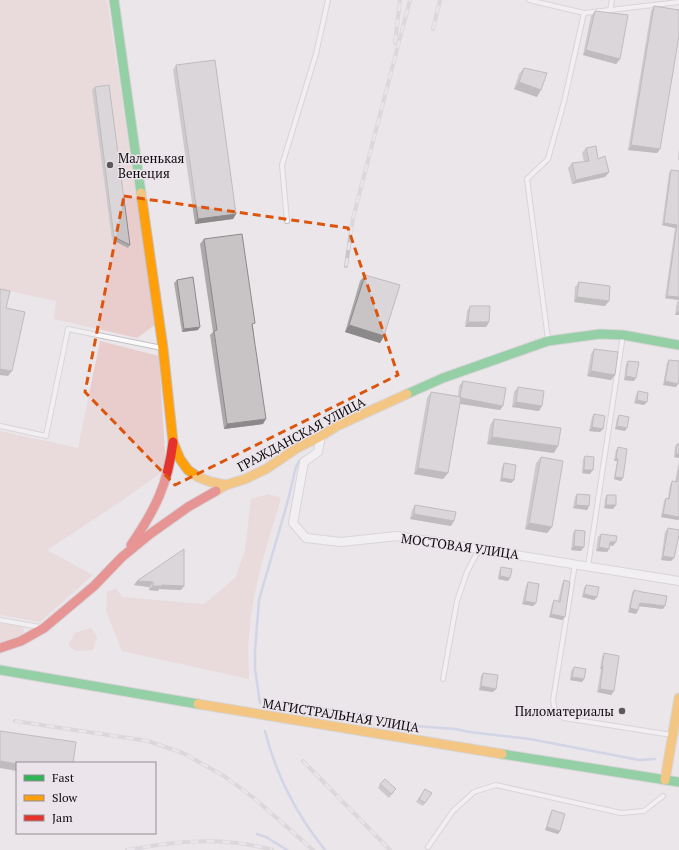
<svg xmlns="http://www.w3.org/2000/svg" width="679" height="850" viewBox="0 0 679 850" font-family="'PT Serif',serif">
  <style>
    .green { fill: #e9cdcc }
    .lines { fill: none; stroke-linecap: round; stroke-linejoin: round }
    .stream { stroke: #b7c0e2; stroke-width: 2.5 }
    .lane-casing { stroke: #c4c0c4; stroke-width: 6 }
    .street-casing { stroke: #c4c0c4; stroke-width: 10 }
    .fast-casing { stroke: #c4c0c4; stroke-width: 11 }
    .slow-casing { stroke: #c4c0c4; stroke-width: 11 }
    .jam-casing { stroke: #c4c0c4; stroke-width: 11 }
    .lane { stroke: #fcfbfc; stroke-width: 4 }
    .street { stroke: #fcfbfc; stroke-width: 8 }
    .fast { stroke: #30b455; stroke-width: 9 }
    .slow { stroke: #ff9f0a; stroke-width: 9 }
    .jam { stroke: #e5322d; stroke-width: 9 }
    .rail-casing { stroke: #c8c7c8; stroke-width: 4 }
    .rail { stroke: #ece4eb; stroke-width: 2.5; stroke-dasharray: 8; stroke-linecap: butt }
    .wall { fill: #aca9aa }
    .shaded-wall { fill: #8c898b }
    .building { fill: #c8c4c6; stroke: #8c898b }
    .marked { fill: none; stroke: #dd550c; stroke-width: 3; stroke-dasharray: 8 5; stroke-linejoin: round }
    .poi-dot { fill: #5a585a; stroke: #ece4eb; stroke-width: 1.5 }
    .labels { text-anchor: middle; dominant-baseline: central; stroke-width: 3; stroke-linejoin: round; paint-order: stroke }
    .poi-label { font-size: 13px; fill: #0d0b0d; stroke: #ece4eb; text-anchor: start }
    .street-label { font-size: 13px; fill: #0d0b0d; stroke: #ece4eb }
  </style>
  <rect width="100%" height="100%" fill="#eae6ea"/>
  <g class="green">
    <path d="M0,0H107L156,324L137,338L54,319L56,301L0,289Z"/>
    <path d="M100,341L159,356L166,469L123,500L47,550L93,575L40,622L0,615V431L78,448Z"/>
    <path d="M269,494L281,498C268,542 252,589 249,636C247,650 249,665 249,679L122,651L106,611L107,592L116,588L122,597L204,604L235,578L245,551L251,499Z"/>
    <path d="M0,623L23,626L24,631L22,637L0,645Z"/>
    <path d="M91,628L97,637L93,650L76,651L68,645L75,633Z"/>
  </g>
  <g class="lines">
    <g class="stream">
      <path d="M260,703L255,669V651L259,600L287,504L296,467L299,461L303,458"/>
      <path d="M299,705L387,718L416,726L455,729L470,732L530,739L639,760L655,759"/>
      <path d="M265,731C276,775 297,815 325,850"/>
      <path d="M257,834L266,837L287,850"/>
    </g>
    <g class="lane-casing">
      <g id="lane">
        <path d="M529,0L584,13L564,102L548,159L527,179L548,339"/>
        <path d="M610,11L612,0"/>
        <path d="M584,13L679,2"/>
        <path d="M287,221L282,165L316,54L328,0"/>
        <path d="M0,426L46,436L68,329L162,348"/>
        <path d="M575,564L553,700L555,711L564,718L672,735"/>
        <path d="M588,566L623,335"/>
        <path d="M0,620L40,627"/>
        <path d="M443,679L457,601L467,572L479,549"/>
        <path d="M428,847L453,811L474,792L496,785L621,813L644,811L663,796"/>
      </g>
    </g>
    <g class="street-casing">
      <path id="street" d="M321,436L318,452L304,462L293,523L306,538L341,542L397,536L679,581"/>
    </g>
    <g class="fast-casing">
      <g id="fast">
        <path d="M114,0L141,193"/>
        <path d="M407,394L443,378L548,341L600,334L623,335L679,345"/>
        <path d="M0,670L198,704"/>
        <path d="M502,754L679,782"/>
      </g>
    </g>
    <g class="slow-casing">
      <g id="slow">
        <path d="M141,193L163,348L173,442L180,459L188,470L198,477L211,482L226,485"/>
        <path d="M216,491L226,485L245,479L266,469L297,448L321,436L337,426L407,394"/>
        <path d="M198,704L502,754"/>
        <path d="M665,780L679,698"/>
      </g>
    </g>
    <g class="jam-casing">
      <g id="jam">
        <path d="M131,545C155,510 168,484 173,442"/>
        <path d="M0,648L21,641L44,628L94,586L122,557L150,534L188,507L216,491"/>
      </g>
    </g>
    <use href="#lane" class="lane"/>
    <use href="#street" class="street"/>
    <use href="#fast" class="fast"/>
    <use href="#slow" class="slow"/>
    <use href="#jam" class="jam"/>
    <g class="rail-casing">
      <g id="rail">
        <path d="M433,29L440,0"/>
        <path d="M395,43L400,0"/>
        <path d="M346,266L353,218L410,0"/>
        <path d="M15,721L148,741L183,753L224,776L254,798L313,850"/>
        <path d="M303,761L390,850"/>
        <path d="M127,850C175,841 224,836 272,850"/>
      </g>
    </g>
    <use href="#rail" class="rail"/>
  </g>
  <g class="wall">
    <path d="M654,6L660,149L657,153L628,150L651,11Z"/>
    <path d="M595,11L620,59L616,64L583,55L591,16Z"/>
    <path d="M176,65L236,214L233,219L195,224L173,70Z"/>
    <path d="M524,68L537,97L514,89L519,74Z"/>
    <path d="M95,87L130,245L128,248L112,240L92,90Z"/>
    <path d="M586,148L598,159L609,172L605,177L572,184L568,168L572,163L584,162L582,153Z"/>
    <path d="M679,149V160H678Z"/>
    <path d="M671,170L679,171V315H675L677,302L679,300L665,298L675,228L662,225L669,173Z"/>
    <path d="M204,239L253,326L263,424L224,429L210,335L213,332L200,244Z"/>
    <path d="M365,275L384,336L380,343L345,332L360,281Z"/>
    <path d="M177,280L198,330L182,332L174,283Z"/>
    <path d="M579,282L605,306L574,302L575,287Z"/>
    <path d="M470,306L489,322L486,327H465L467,311Z"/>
    <path d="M594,349L615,375L611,380L587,376L591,354Z"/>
    <path d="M669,360L676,387L663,385L667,363Z"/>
    <path d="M628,361L634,381L624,380L626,364Z"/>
    <path d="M463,381L500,410L460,404L448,473L443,479L414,474L427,398L431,392L458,396L459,386Z"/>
    <path d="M518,387L539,411L512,407L514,392Z"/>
    <path d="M638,391L644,405L634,403L636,395Z"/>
    <path d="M594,414L603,429L600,432L589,431L592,417Z"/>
    <path d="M619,415L625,431L615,429L617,418Z"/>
    <path d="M494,419L554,453L487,444L490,425Z"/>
    <path d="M677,444L679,458L674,457L675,447Z"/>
    <path d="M618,447L621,481L614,479L617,461H614L616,450Z"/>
    <path d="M585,456L590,474L582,473L583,459Z"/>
    <path d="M541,457L552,527L547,533L525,529L536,463Z"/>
    <path d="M679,460V519L678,520L661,517L664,501L666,498H668L670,485L672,481L675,482Z"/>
    <path d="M504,463L514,480L511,483L500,481L502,467Z"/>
    <path d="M577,494L589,506L587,510L573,508L575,497Z"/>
    <path d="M607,495L616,505L613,509L604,508L605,498Z"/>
    <path d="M415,505L451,526L410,519L412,510Z"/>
    <path d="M668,528L671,561L661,560L665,532Z"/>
    <path d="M575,530L581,551L571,550L573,533Z"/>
    <path d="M601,534L613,546L610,545L609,549L607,552L596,551L598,537Z"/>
    <path d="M184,549V586L181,590L159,589L158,591L149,590V587L134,585Z"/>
    <path d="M501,567L510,578L508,581L498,579L499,571Z"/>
    <path d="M564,580L565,617L562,620L549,617L552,604L554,600L558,601L562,584Z"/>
    <path d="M528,582L536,603L533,606L522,604L526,586Z"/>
    <path d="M586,585L597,597L594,600L582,597L584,588Z"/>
    <path d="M634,590L663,609L639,606L638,610L636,614L628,612L632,593Z"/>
    <path d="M604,653L614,691L611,695L597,692L601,669H600L602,657Z"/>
    <path d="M574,667L584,679L582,682L570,680L571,671Z"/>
    <path d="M483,673L496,689L493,692L479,690L481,676Z"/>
    <path d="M380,784L394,792L389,798L378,788Z"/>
    <path d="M425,789L432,793L423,806L416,802Z"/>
    <path d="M552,810L560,831L558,834L545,830L550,814Z"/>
  </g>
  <g class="shaded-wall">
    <path d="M586,50L620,59L616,64L583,55Z"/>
    <path d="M519,82L541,90L537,97L514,89Z"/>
    <path d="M631,145L660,149L657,153L628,150Z"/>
    <path d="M609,172L605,177L572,184L576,180Z"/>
    <path d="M236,214L233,219L195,224L198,219Z"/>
    <path d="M664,223L677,225L675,228L662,225Z"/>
    <path d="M667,296L679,297V300L665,298Z"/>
    <path d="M577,297L609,301L605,306L574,302Z"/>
    <path d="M679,310V315H675Z"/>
    <path d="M468,322H489L486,327H465Z"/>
    <path d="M349,325L384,336L380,343L345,332Z"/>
    <path d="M200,327L198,330L182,332L184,329Z"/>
    <path d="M0,369L12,371L8,376L0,375Z"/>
    <path d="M591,371L615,375L611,380L587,376Z"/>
    <path d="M626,376L636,378L634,381L624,380Z"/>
    <path d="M665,381L678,384L676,387L663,385Z"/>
    <path d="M460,398L503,406L500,410L456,403Z"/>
    <path d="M637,400L647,402L644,405L634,403Z"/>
    <path d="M516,402L542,406L539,411L512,407Z"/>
    <path d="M266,419L263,424L224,429L227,424Z"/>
    <path d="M617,426L627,428L625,431L615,429Z"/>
    <path d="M592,427L603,429L600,432L589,431Z"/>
    <path d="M492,437L558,446L554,453L487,444Z"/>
    <path d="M676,454H679V458L674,457Z"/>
    <path d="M616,458L618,459L617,461H614Z"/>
    <path d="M418,468L448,473L443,479L414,474Z"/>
    <path d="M584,470H593L590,474L582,473Z"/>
    <path d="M615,477L623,478L621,481L614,479Z"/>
    <path d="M502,478L514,480L511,483L500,481Z"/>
    <path d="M576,505L589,506L587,510L573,508Z"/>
    <path d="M606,505H616L613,509L604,508Z"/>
    <path d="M414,514L454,521L451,526L410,519Z"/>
    <path d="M663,514L679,517V519L678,520L661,517Z"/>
    <path d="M529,523L552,527L547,533L525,529Z"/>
    <path d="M610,542H616L613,546L608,545Z"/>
    <path d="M574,546L584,547L581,551L571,550Z"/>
    <path d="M599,547L609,549L607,552L596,551Z"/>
    <path d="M663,556L674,558L671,561L661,560Z"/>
    <path d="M500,576L510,578L508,581L498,579Z"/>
    <path d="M137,581L153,582L149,587L134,585Z"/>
    <path d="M162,585L184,586L181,590L159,589L158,591L149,590L153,586Z"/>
    <path d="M584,594L597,597L594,600L582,597Z"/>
    <path d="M525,601L536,603L533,606L522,604Z"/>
    <path d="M640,603L665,606L663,609L638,606Z"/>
    <path d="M630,608L638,610L636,614L628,612Z"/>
    <path d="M551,614L565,617L562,620L549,617Z"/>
    <path d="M602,666H603L601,669H600Z"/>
    <path d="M572,677L584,679L582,682L570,680Z"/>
    <path d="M481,686L496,689L493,692L479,690Z"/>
    <path d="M600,689L614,691L611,695L597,692Z"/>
    <path d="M0,761L17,764V771L0,768Z"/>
    <path d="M547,827L560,831L558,834L545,830Z"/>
  </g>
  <g class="building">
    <path d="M654,6L679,10V36L660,149L631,145Z"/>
    <path d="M595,11L628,15L620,59L586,50Z"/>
    <path d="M215,60L236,214L198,219L176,65Z"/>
    <path d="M524,68L547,73L541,90L519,82Z"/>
    <path d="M109,85L130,245L114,237L95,87Z"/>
    <path d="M596,146L598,159L605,156L609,172L576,180L572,163L589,161L586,148Z"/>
    <path d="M671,170L679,171V297L667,296L677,225L664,223Z"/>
    <path d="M242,234L255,323L252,324L266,419L227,424L214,331L217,330L204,239Z"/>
    <path d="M365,275L400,285L384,336L349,325Z"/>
    <path d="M193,277L200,327L184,329L177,280Z"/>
    <path d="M579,282L610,286L609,301L577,297Z"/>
    <path d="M0,289L10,291L6,308L25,312L12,371L0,369Z"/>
    <path d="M470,306H490L489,322H468Z"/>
    <path d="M594,349L618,352L615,375L591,371Z"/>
    <path d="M669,360L679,361V377L678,384L665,381Z"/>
    <path d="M628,361L639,362L636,378L626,376Z"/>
    <path d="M463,381L506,388L503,406L461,398V397L460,396Z"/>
    <path d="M518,387L544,391L542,406L516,402Z"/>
    <path d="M638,391L648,393L647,402L637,400Z"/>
    <path d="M431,392L461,397L448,473L418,468Z"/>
    <path d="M594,414L605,416L603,429L592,427Z"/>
    <path d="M619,415L629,417L627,428L617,426Z"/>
    <path d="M494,419L561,428L558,446L492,437Z"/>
    <path d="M677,444H679V454H676Z"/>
    <path d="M618,447L627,449L623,478L615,477L618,459L616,458Z"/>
    <path d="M585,456L594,457L593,470H584Z"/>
    <path d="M541,457L563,461L552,527L529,523Z"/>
    <path d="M504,463L516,465L514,480L502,478Z"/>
    <path d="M679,471V517L663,514L666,498L669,499L672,481L677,482Z"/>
    <path d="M577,494L590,495L589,506L576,505Z"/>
    <path d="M607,495H616V505H606Z"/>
    <path d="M415,505L456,512L454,521L414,514Z"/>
    <path d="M668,528L679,530V535L674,558L663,556Z"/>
    <path d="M575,530L585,531L584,547L574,546Z"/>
    <path d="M601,534L617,536L616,542H610L609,549L599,547Z"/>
    <path d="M184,549V586L162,585V586H153V582L137,581Z"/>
    <path d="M501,567L512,569L510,578L500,576Z"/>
    <path d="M564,580L570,582L565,617L551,614L554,600L560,602Z"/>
    <path d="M528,582L539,584L536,603L525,601Z"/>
    <path d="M586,585L599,587L597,597L584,594Z"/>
    <path d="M634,590L642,592L667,596L665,606L640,603L638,610L630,608Z"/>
    <path d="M604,653L619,656L614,691L600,689L603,666H602Z"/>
    <path d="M574,667L586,669L584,679L572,677Z"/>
    <path d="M483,673L498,675L496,689L481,686Z"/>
    <path d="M0,731L76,742L73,763H17V764L0,761Z"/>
    <path d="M385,779L396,789L391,794L380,784Z"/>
    <path d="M425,789L432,793L425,803L419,799Z"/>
    <path d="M552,810L565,814L560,831L547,827Z"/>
  </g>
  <path d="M0 0H679V850H0ZM124,196L348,228L398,375L175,485L85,392Z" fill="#eae6ea" fill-opacity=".55" fill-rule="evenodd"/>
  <path class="marked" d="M124,196L348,228L398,375L175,485L85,392Z"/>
  <g class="poi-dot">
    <circle cx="110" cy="165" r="4"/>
    <circle cx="622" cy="711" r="4"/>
  </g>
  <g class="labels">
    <g class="poi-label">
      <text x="118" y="158">Маленькая<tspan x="118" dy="15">Венеция</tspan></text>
      <text x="614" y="711" text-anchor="end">Пиломатериалы</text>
    </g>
    <g class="street-label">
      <text transform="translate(301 434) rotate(-28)">ГРАЖДАНСКАЯ УЛИЦА</text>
      <text transform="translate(460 546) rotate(8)">МОСТОВАЯ УЛИЦА</text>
      <text transform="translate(341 715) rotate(9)">МАГИСТРАЛЬНАЯ УЛИЦА</text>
    </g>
  </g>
  <rect x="16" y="762" width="140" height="72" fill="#ece4eb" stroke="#938d92"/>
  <rect x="24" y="775" width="20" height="6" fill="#30b455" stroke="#938d92"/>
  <text x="52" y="782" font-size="12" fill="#0d0b0d">Fast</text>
  <rect x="24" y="795" width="20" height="6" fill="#ff9f0a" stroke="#938d92"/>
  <text x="52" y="802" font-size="12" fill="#0d0b0d">Slow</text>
  <rect x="24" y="815" width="20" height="6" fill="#e5322d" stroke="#938d92"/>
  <text x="52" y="822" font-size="12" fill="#0d0b0d">Jam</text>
</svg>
